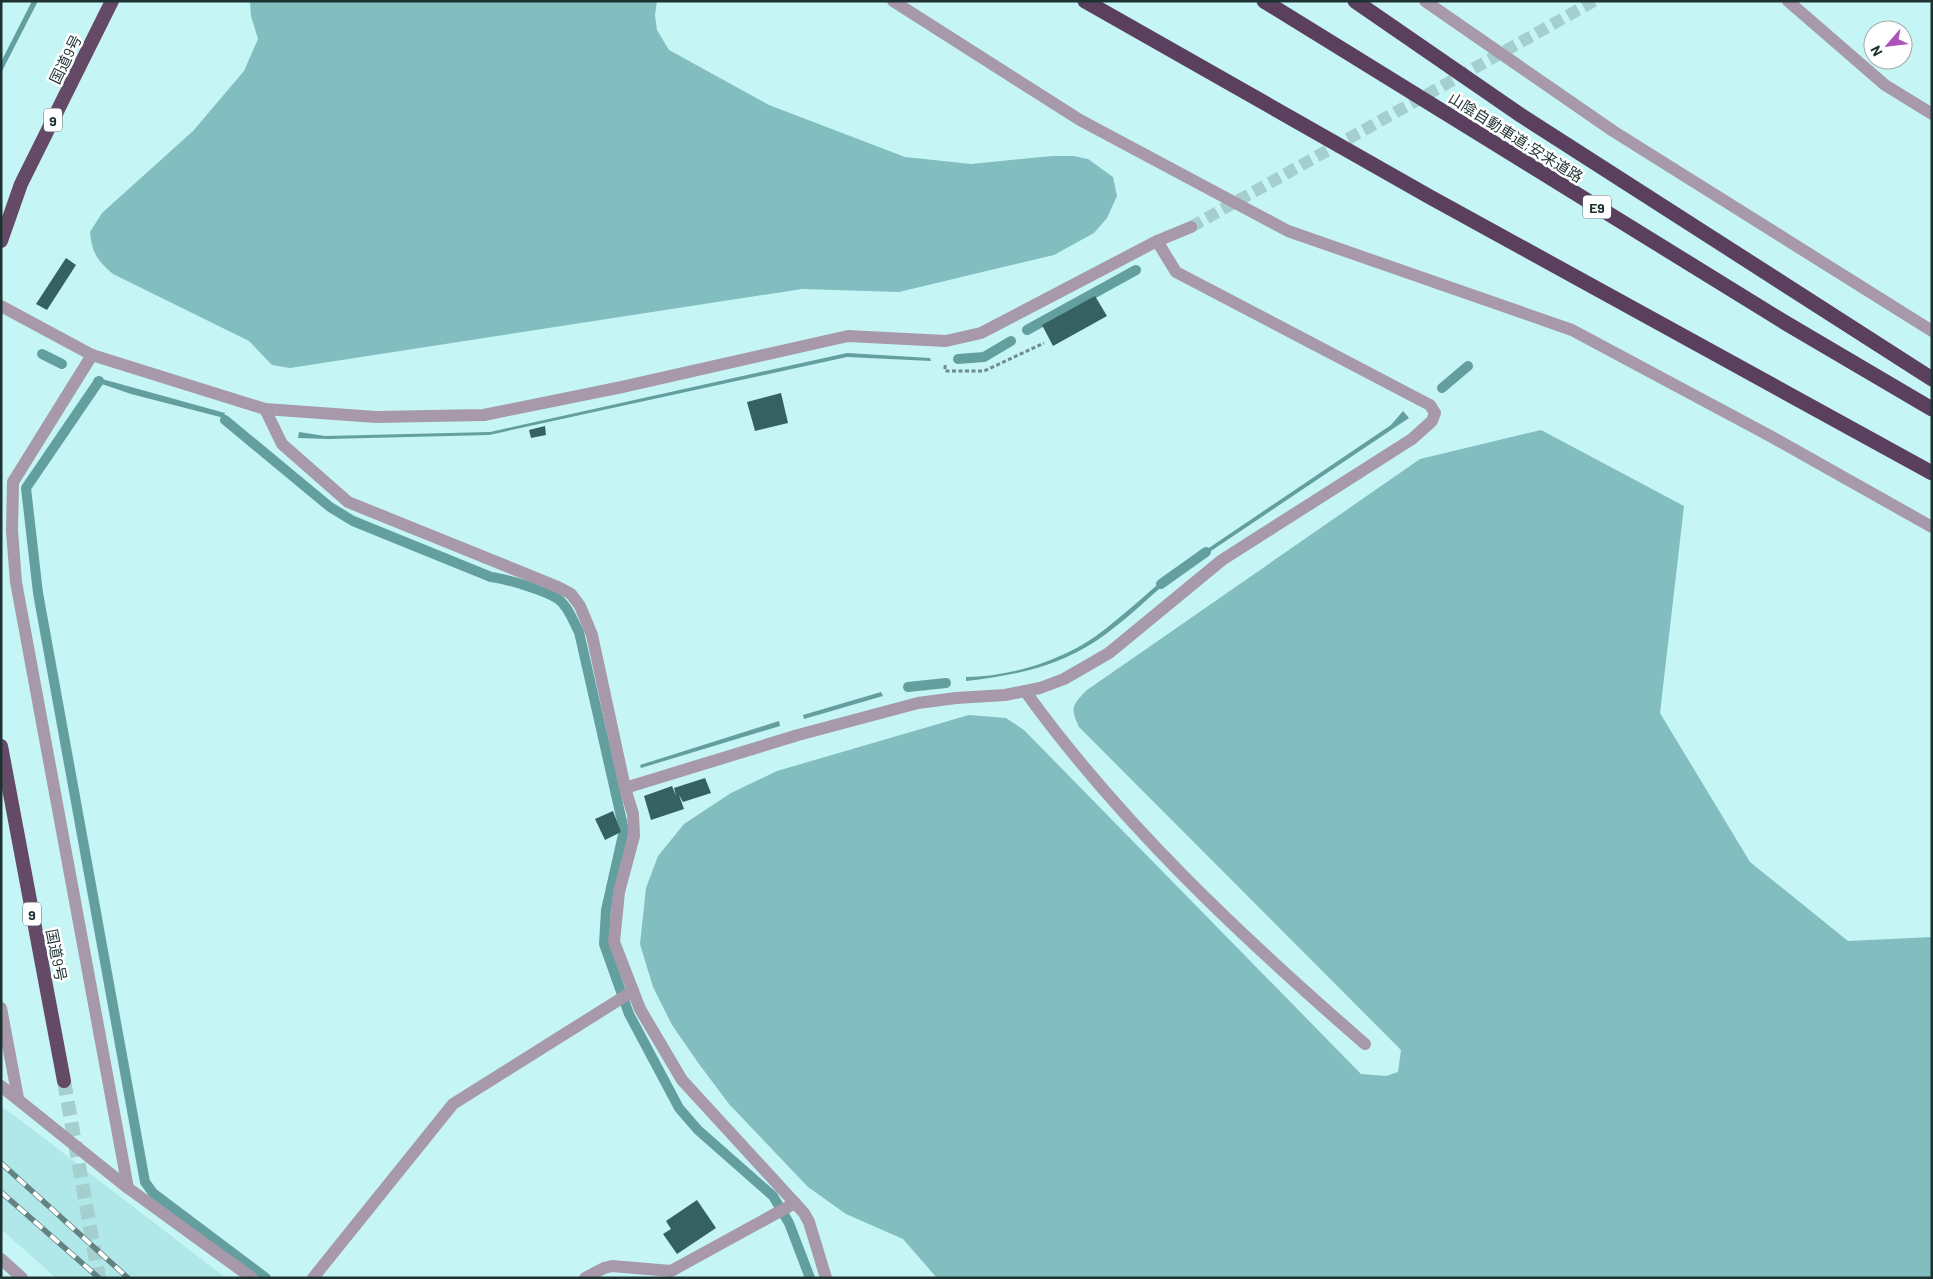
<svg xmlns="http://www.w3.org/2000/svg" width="1933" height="1279" viewBox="0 0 1933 1279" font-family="Barlow,'Noto Sans JP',sans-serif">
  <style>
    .built { fill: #b0e7e8 }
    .forest { fill: #82bebf }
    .water { fill: #649fa0 }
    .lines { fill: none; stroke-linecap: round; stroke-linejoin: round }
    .stream { stroke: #649fa0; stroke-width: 10 }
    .building { fill: #366162 }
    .minor-tunnel { stroke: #a5cecf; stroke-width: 12; stroke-dasharray: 12 6; stroke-linecap: butt }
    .trunk-tunnel { stroke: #a5cecf; stroke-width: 14; stroke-dasharray: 14 7; stroke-linecap: butt }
    .path { stroke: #6d8d8e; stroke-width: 3; stroke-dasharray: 4 2.5; stroke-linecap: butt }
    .service { stroke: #a799a9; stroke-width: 12 }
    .minor { stroke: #a799a9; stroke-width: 12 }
    .tertiary { stroke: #a799a9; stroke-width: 12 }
    .trunk { stroke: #654a68; stroke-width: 14 }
    .motorway { stroke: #5b3f5e; stroke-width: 15 }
    .rail-casing { stroke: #638282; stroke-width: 5.5 }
    .rail { stroke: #fff; stroke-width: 4; stroke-dasharray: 11; stroke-linecap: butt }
    .labels { text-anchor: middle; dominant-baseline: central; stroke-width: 5; stroke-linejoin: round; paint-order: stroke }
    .shield { fill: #fff; stroke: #627070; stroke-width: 1 }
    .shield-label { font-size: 14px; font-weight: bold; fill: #1f3232 }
    .street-label { font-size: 15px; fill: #1f3232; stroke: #fff }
  </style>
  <rect width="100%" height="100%" fill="#c6f5f6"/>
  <path class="built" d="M1,1106L32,1129L226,1278H56L1,1229Z"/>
  <g class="forest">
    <path d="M250,1H657L655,15L657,30L669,50L769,105L905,157L971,164L1052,156H1074L1088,159L1113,177L1117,196L1107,218L1094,233L1054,255L899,292L802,289L290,368L272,365L249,341L113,274C97,260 92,253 90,232L102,213L193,131L244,71L258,39L251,16Z"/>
    <path d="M1541,430L1684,506L1660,713L1750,862L1848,941L1932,937V1278H937L903,1239L846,1214L808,1187L729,1104L699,1064L672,1025L653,987L640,944L646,888L658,856L684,824L731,793L777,771L969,715L1006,718L1024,730L1361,1074L1386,1076L1398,1072L1401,1050L1079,727C1070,708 1072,705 1087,690L1420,459Z"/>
  </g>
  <g class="water">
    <path d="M32,1H38L1,73V62Z"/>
    <path d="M847,353L930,358L931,361L847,357L489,435L328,439L298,438L299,432L325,436L490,432Z"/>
    <path d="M95,377L225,413L224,418L131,394L93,381Z"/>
    <path d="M1403,411L1409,418L1196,561L1194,558L1391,425Z"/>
    <path d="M1170,574L1173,577C1148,598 1123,623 1096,641C1057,667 1012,676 966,681V677C1010,677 1060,661 1096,636C1122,617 1146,594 1170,574Z"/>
    <path d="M881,692L883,696L804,719L803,715Z"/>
    <path d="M779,721L780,726L641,768L640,765Z"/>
  </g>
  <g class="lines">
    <g class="stream">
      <path d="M1027,330L1136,270"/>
      <path d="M42,354L62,364"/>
      <path d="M958,359L984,357L1011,341"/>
      <path d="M99,381L26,488L38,593L145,1182L153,1193L266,1278"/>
      <path d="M1442,388L1468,366"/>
      <path d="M225,420L330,507L353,521L491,577C506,579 545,590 558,599C568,606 573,621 579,632L624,830L606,910L604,944L629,1014L679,1108L698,1130L773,1196L789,1223L810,1278"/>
      <path d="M1161,584L1206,552"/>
      <path d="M908,687L946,683"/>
    </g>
  </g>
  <g class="building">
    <path d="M66,258L76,265L47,310L36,304Z"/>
    <path d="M1095,296L1107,316L1053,346L1042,325Z"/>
    <path d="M781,393L788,423L755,431L747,402Z"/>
    <path d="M545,426L546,435L531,438L529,430Z"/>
    <path d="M705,778L711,793L683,802L679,795L684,809L651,820L644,796L672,786L676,796L674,788Z"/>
    <path d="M613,811L621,832L605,840L595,819Z"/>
    <path d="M697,1200L716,1228L677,1254L663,1234L671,1229L666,1221Z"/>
  </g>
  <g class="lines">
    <path class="minor-tunnel" d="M1191,227L1594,1"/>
    <path class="trunk-tunnel" d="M64,1081L99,1278"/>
    <path class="path" d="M945,365V371H984L1044,343"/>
    <path class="service" d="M585,1278L604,1268L612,1266L671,1271L795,1203"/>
    <g class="minor">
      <path d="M893,1L1080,120L1288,231L1572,330L1772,437L1932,527"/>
      <path d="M1425,1L1613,131L1932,331"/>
      <path d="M1788,1L1885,85L1932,114"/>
      <path d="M1,306L92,355L13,482L12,531L16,582L128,1188"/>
      <path d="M92,355L265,409L376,417L484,415L622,387L848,336L946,341L981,333L1157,241L1191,227"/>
      <path d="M265,409L282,444L348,502L558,587L571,594L580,606L592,635L625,788L633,814L634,836L619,892L614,942L633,991L640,1009L682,1080L804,1213L809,1222L826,1278"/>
      <path d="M1025,691C1121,824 1242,937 1365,1044"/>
      <path d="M625,788L798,735L918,703L956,698L1005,695L1040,688L1064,679L1109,653L1222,560L1412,439L1432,421L1435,413L1430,405L1426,403L1176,272L1157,241"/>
      <path d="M1,1008L18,1098"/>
      <path d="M1,1086L128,1188L252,1278"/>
      <path d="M313,1278L453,1104L633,991"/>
    </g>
    <path class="tertiary" d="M1,1259L22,1278"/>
    <g class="trunk">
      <path d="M1,241L21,184L112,1"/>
      <path d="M1,746L64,1081"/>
    </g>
    <g class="motorway">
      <path d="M1085,1L1430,197L1932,473"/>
      <path d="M1264,1L1784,322L1932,409"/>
      <path d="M1355,1L1522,116L1932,379"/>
    </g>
    <g class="rail-casing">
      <g id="rail">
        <path d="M1,1163L128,1278"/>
        <path d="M1,1192L99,1278"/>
      </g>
    </g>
    <use href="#rail" class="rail"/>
  </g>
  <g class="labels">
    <g class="shield">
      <rect x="44" y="108.5" width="18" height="23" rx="4"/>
      <rect x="1583" y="195.5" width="28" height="23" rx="4"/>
      <rect x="23" y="902.5" width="18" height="23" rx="4"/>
    </g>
    <g class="shield-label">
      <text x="53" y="120">9</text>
      <text x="1597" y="207">E9</text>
      <text x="32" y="914">9</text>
    </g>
    <g class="street-label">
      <text transform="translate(65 59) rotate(-64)">国道9号</text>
      <text transform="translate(1516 137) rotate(32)">山陰自動車道;安来道路</text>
      <text transform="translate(57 955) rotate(79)">国道9号</text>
    </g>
  </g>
  <rect width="1933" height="1279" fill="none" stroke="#1f3232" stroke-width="5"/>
  <g transform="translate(1888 45) rotate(242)"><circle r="24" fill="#ffffff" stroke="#a5adad"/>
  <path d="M0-4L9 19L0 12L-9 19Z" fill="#af51bb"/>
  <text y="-8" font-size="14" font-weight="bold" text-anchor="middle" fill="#1f3232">N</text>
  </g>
</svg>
